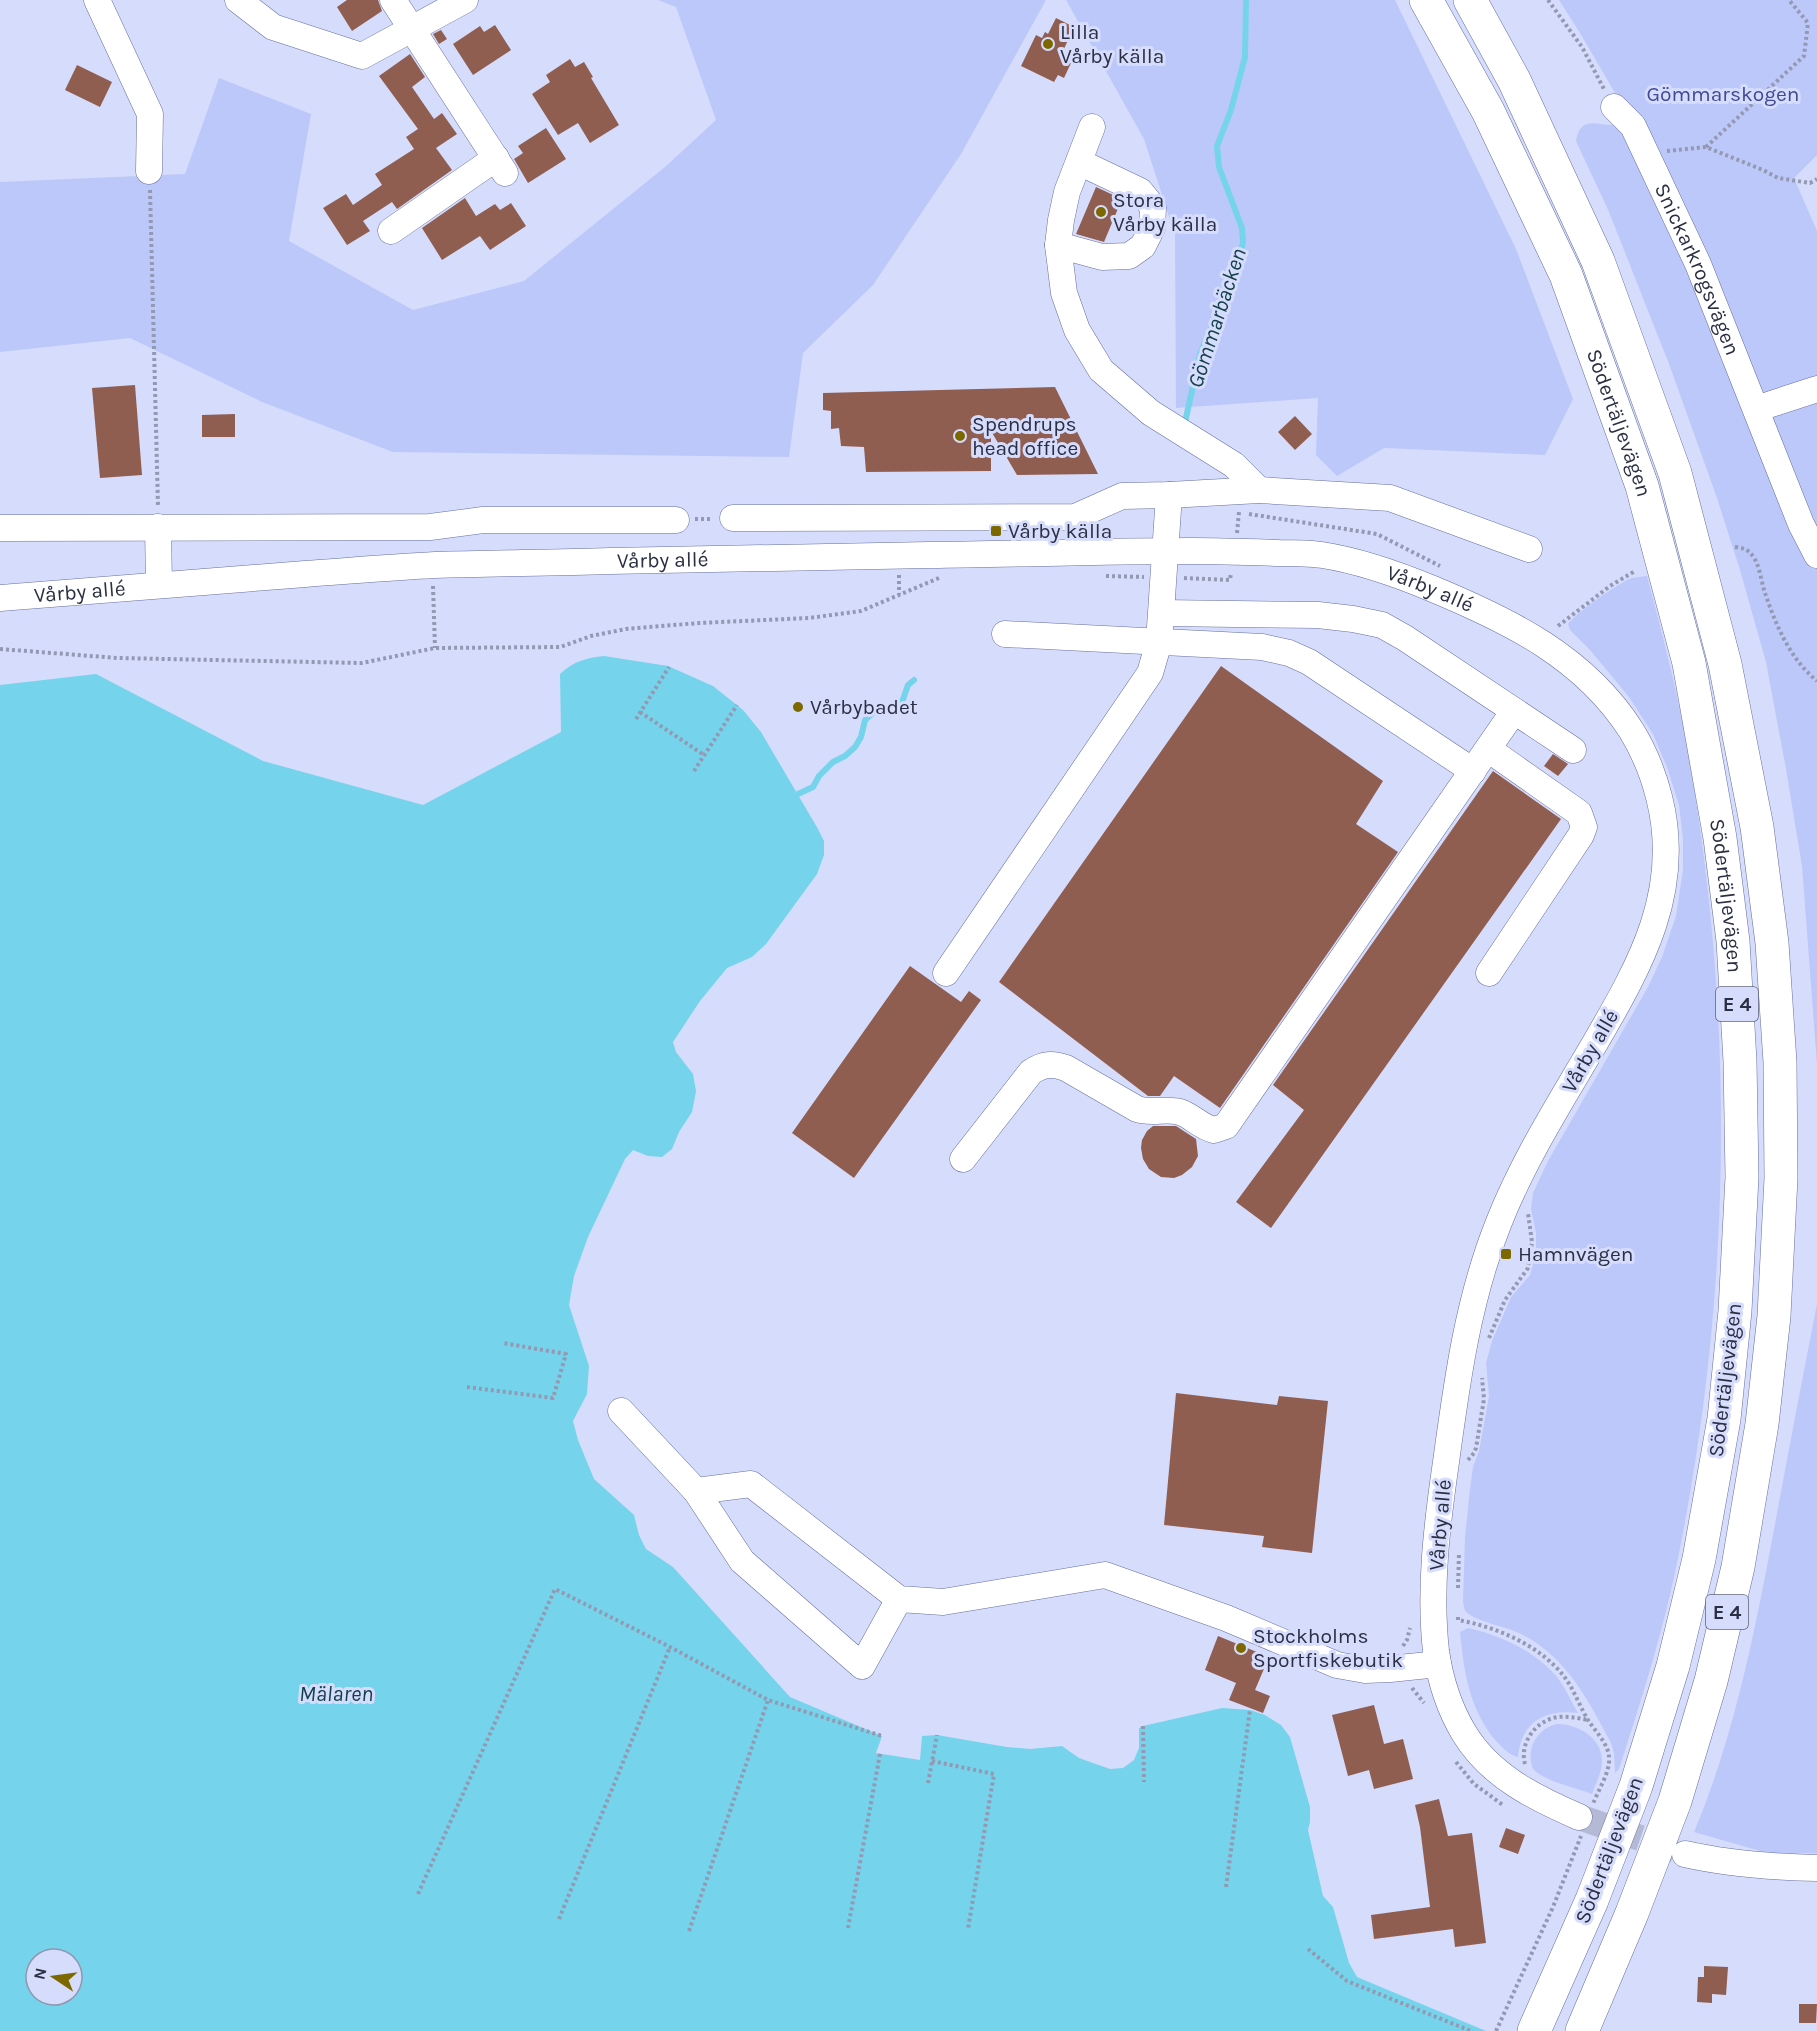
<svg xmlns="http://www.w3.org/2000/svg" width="1817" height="2031" viewBox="0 0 1817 2031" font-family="Karla,sans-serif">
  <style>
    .green { fill: #bdc8fa }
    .water { fill: #75d4eb; fill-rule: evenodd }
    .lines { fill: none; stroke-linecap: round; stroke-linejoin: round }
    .stream { stroke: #75d4eb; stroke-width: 6 }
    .building { fill: #905e51 }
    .minor-tunnel { stroke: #b4b9d6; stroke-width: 26; stroke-dasharray: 26 13; stroke-linecap: butt }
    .minor-casing { stroke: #666f9c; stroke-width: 27 }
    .highway-casing { stroke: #666f9c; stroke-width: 34 }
    .path { stroke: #9399b3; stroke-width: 4; stroke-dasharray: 3 3; stroke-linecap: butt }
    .minor { stroke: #fff; stroke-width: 26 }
    .highway { stroke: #fff; stroke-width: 33 }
    .poi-dot { fill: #7d6800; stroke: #d6dcfb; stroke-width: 2 }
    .labels { text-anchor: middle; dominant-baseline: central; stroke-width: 6; stroke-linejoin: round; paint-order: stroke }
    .shield { fill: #d6dcfb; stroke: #5e637a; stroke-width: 1.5 }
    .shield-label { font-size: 20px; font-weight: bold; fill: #2b2f43 }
    .poi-label { font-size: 21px; fill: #2b2f43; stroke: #d6dcfb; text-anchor: start }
    .park-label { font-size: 21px; fill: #404997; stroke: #d6dcfb }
    .street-label { font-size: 21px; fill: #2b2f43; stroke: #d6dcfb }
    .water-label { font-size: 22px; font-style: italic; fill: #14404a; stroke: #d6dcfb }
  </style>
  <rect width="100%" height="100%" fill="#d6dcfb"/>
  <g class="green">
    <path d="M658,0H1046L961,154L873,285L803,353L789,457L393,452L262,402L130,338L0,352V182L185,174L219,78L311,114L289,241L413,310L524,281L665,167L716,120L676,7Z"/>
    <path d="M1066,0H1395L1516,249L1573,399L1545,455L1384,448L1337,476L1316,455L1318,398L1176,408L1175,235L1144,139Z"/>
    <path d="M1559,0H1817V155L1794,178L1817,231V1064L1802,866L1786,769L1766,662L1740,570L1717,498L1669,364L1609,212L1576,141C1581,114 1597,126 1616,125C1621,124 1627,123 1632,122L1580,33Z"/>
    <path d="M1647,576C1661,629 1675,682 1685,736C1735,1006 1733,1283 1679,1553C1665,1626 1642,1698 1619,1769L1615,1773L1614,1753L1611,1743C1589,1701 1565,1655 1521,1634C1505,1626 1476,1622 1465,1611L1463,1602L1465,1537L1470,1489L1473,1467L1479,1451L1489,1396L1486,1363L1492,1341L1511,1297L1530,1275L1536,1254V1233L1531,1209L1533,1193L1548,1161L1648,987L1662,957L1676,916L1683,870V839L1679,805L1667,767L1653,734L1629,697L1590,650L1570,630L1568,624C1577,612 1615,586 1629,579C1634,577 1641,577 1647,576Z"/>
    <path d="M1817,1304V1853L1771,1854L1694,1832C1736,1732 1756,1625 1776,1519C1789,1447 1803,1376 1817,1304Z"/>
    <path d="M1468,1628C1500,1635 1535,1651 1557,1677C1565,1687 1571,1701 1578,1713C1545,1709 1521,1722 1518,1757C1509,1755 1502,1747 1496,1741C1469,1709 1464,1672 1460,1632Z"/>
    <path d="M1557,1724C1577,1724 1602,1737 1602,1761C1602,1772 1596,1783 1592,1794C1574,1787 1550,1783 1535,1771C1529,1765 1530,1751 1533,1744C1538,1733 1545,1727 1557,1724Z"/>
  </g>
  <path class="water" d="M604,656L668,666L713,686L743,710L761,732L818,829L824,841V855L817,874L766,944L752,957L727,968L700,1001L673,1042L676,1052L693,1074L696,1091L692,1112L679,1132L672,1149L662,1157L648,1156L633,1150L625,1159L588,1237L574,1276L569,1305L589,1366L587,1394L573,1421L578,1440L594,1479L634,1515L639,1535L646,1549L673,1567L790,1697L882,1736L876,1753L920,1760L922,1736L937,1735L1007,1747L1030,1749L1062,1746L1079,1758L1110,1769L1123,1768L1134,1760L1139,1748V1728L1143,1726L1222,1708L1250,1710L1265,1715L1281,1725L1290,1737L1310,1807V1822L1308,1830L1323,1896L1333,1907L1349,1963L1357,1977L1486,2031H0V685L96,674L263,761L423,805L561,732L560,674C574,661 586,658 604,656ZM36,1959H72V1995H36Z"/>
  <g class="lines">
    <g class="stream">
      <path d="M1184,427L1200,354L1238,267L1243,242L1242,228L1219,167L1217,146L1231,110L1245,57L1246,0"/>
      <path d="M798,794L813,787L819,776L833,762L845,756L855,747L861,737L865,720L876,710H893L901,705L908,685L914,680"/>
    </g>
  </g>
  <g class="building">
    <path d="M347,0H378L382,11L352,31L337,7Z"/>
    <path d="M1056,18L1074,27L1063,51L1070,54L1067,62L1071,63L1064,78L1058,75L1054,82L1021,66L1036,35L1042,38L1045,32L1048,34Z"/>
    <path d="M495,25L511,50L473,75L453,44L480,26L484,32Z"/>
    <path d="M441,30L447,39L439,44L433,34Z"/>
    <path d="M410,54L425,77L412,87L434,119L442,113L457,134L436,148L452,170L397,209L392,202L363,221L370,231L347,245L323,208L346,194L353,205L382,185L375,174L414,149L406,137L418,129L379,76Z"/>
    <path d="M570,59L575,67L584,62L593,77L591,78L619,125L590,143L578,123L558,135L532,94L550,82L546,75Z"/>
    <path d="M77,65L112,82L100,107L65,90Z"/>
    <path d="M546,128L566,159L528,183L514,159L523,153L518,146Z"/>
    <path d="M1096,187L1122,199L1104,242L1076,234Z"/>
    <path d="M465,198L476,216L495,204L500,210L511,203L526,226L490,250L480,236L442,260L422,228Z"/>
    <path d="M135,385L142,475L100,478L92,388Z"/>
    <path d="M1055,387L1098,474L1017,475L991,431V471L866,472L864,447L841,446L839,428L831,429V411L823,410V393Z"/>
    <path d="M235,414V437H202V415Z"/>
    <path d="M1295,416L1312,434L1295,450L1278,432Z"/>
    <path d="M1221,666L1383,781L1356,824L1398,852L1220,1108L1174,1076L1160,1096H1148L999,982Z"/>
    <path d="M1553,754L1568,764L1558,776L1544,766Z"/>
    <path d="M1493,771L1561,819L1271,1228L1236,1202L1304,1110L1273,1085Z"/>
    <path d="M910,966L961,1002L969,991L981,1000L854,1178L792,1133Z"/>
    <path d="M1153,1126H1176L1196,1139L1198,1156L1192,1167L1182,1175L1174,1178L1161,1177L1149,1169L1143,1159L1141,1148L1142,1140L1147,1131Z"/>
    <path d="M1176,1393L1277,1405L1279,1396L1328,1401L1312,1553L1262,1547L1264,1536L1164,1525Z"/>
    <path d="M1218,1636L1269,1657L1255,1690L1270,1696L1263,1713L1229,1700L1236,1683L1205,1670Z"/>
    <path d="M1374,1705L1384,1744L1403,1739L1413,1779L1374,1789L1369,1770L1348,1776L1332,1715Z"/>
    <path d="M1439,1799L1448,1836L1472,1833L1486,1943L1455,1947L1453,1929L1374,1939L1371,1915L1430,1907L1420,1827L1415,1805Z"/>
    <path d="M1506,1828L1525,1835L1518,1854L1499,1847Z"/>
    <path d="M1704,1966L1728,1967L1726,1995L1712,1994V2003L1697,2002L1698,1977H1704Z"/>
    <path d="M1799,2004H1817L1816,2023H1799Z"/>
  </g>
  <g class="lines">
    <path class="minor-tunnel" d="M1579,1817L1675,1850"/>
    <g class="minor-casing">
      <g id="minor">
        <path d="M97,0L150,114L149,171"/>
        <path d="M238,0L273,27L362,56L465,0"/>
        <path d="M393,0L505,173"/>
        <path id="s1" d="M1614,107L1633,126L1698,264L1801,524L1817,555"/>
        <path d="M1092,127L1067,192L1061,220L1058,245L1064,293L1077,330L1101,370L1151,413L1234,465L1259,490"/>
        <path d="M391,231L496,158"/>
        <path d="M1058,245L1102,257L1129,256L1143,246L1152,228L1153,207L1140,191L1079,162"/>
        <path d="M1756,409L1817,389"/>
        <path d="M733,518L1075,517L1122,496L1169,495L1259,490L1390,498L1529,549"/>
        <path d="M158,527L159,585"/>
        <path d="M0,528L430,527L483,520H676"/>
        <path id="s2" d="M0,598C101,590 203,582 305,574C348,571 392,567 435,565C493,563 551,563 610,561C716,559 823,557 930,555C1017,554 1104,551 1191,551C1220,551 1249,552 1279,553C1293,553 1308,553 1322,555C1361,561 1397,574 1433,589C1510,621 1584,657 1631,730C1644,751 1653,773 1659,797C1683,890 1641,964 1595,1043C1561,1101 1524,1159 1499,1222C1468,1299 1457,1381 1446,1462C1437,1524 1429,1589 1436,1651C1440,1679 1449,1708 1464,1733C1490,1776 1535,1798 1579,1817"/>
        <path d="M1162,613L1318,615L1353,619L1382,625L1405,638L1573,750"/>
        <path d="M1005,634L1262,647L1289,653L1309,662L1473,771"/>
        <path d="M1488,749L1579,813L1584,827L1581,835L1489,973"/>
        <path d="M946,973L1150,673L1159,642L1169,495"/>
        <path d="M963,1159L1031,1072C1043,1064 1052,1063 1066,1068L1137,1109C1151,1114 1166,1108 1180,1112C1192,1116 1201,1127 1214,1130L1226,1126L1514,711"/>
        <path d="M621,1411L696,1491L742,1561L862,1666L899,1599"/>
        <path d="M696,1491L751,1484L899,1599L943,1602L1105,1575L1226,1618L1337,1665L1365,1670L1390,1669L1438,1664"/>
        <path d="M1685,1854C1729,1864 1772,1867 1817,1868"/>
      </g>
    </g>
    <g class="highway-casing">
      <g id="highway">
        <path id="s3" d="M1426,0L1488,111L1566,275L1642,486L1689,663L1720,838L1733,941L1740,1061L1742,1177L1735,1311L1724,1419L1699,1559L1673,1666L1636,1786L1592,1900L1534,2031"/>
        <path d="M1470,0L1514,80L1598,261L1675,473L1725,664L1757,827L1772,943L1780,1062L1781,1178L1774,1316L1762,1424L1738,1567L1711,1681L1675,1801L1632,1913L1582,2031"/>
      </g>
    </g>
    <g class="path">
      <path d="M1548,0L1582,47L1605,91"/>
      <path d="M1706,147L1804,56L1808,23L1789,0"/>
      <path d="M1667,151L1706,147L1763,170L1778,178L1810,183L1817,179"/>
      <path d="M150,190L158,506"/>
      <path d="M1249,514L1377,534L1440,566"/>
      <path d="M695,519H712"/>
      <path d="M1237,533L1239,512"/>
      <path d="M1735,547C1742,548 1748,549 1752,555C1759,563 1761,579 1764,590C1775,623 1789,658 1817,681"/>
      <path d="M899,575V594"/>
      <path d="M1106,576L1144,577"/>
      <path d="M1184,578L1230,580L1231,573"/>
      <path d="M433,586L435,648"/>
      <path d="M1558,626L1610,586L1635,571"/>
      <path d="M0,649L117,658L362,663L435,648L560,647L591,636L626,629L699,623L809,618L861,611L939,578"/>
      <path d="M640,712L704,755"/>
      <path d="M636,719L669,667"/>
      <path d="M694,771L737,705"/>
      <path d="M1489,1338L1505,1300L1528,1268L1532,1242L1528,1213"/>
      <path d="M467,1387L553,1398L566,1354L503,1343"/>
      <path d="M1468,1460L1474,1453L1476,1448L1484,1399L1482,1378"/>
      <path d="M1458,1588L1459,1554"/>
      <path d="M1458,1617V1620C1497,1627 1542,1646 1566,1679C1575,1692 1580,1707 1588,1720C1595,1731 1607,1742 1609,1756C1611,1771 1598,1790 1593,1804"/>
      <path d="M1403,1646L1407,1640L1410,1628"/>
      <path d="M1412,1688L1424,1703"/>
      <path d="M1143,1726L1144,1782"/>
      <path d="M932,1761L994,1774L968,1929"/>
      <path d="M1456,1762L1474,1784L1503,1805"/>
      <path d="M1525,1764C1519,1743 1536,1720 1558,1717C1568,1716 1578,1718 1588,1720"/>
      <path d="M928,1783L937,1735"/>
      <path d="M1226,1887L1250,1710"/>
      <path d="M418,1894L555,1589L670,1647L768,1700L882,1736"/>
      <path d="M559,1919L670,1647"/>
      <path d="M848,1928L880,1754"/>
      <path d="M689,1931L768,1700"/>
      <path d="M1308,1949L1347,1981L1471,2031"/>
      <path d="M1496,2031L1553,1907L1581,1836"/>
    </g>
    <use href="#minor" class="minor"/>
    <use href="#highway" class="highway"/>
  </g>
  <g class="poi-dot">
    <circle cx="1048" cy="44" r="6"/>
    <circle cx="1101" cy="212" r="6"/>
    <circle cx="960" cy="436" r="6"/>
    <rect x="990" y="525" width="12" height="12" rx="3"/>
    <circle cx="798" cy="707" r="6"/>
    <rect x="1500" y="1248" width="12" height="12" rx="3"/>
    <circle cx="1241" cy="1648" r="6"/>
  </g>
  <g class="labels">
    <g class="shield">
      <rect x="1716" y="987" width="42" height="34" rx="4.5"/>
      <rect x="1706" y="1595" width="42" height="34" rx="4.5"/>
    </g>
    <g class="shield-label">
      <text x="1737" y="1004">E 4</text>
      <text x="1727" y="1612">E 4</text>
    </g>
    <g class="poi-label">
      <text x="1060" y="32">Lilla<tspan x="1060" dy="24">Vårby källa</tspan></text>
      <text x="1113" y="200">Stora<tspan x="1113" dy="24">Vårby källa</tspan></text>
      <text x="972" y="424">Spendrups<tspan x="972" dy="24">head office</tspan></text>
      <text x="1008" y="531">Vårby källa</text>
      <text x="810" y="707">Vårbybadet</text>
      <text x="1518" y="1254">Hamnvägen</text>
      <text x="1253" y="1636">Stockholms<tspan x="1253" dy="24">Sportfiskebutik</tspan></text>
    </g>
    <g class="park-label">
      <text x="1723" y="94">Gömmarskogen</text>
    </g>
    <g class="street-label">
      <text stroke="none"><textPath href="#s1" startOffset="184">Snickarkrogsvägen</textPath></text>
      <text stroke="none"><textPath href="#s3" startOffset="466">Södertäljevägen</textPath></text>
      <text stroke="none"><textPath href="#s2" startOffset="664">Vårby allé</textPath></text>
      <text stroke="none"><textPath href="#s2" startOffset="1437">Vårby allé</textPath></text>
      <text stroke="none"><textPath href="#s2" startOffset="80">Vårby allé</textPath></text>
      <text stroke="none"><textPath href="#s3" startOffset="952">Södertäljevägen</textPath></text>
      <text transform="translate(1590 1051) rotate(-60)">Vårby allé</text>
      <text transform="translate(1725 1380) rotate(-83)">Södertäljevägen</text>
      <text transform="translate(1440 1525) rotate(-85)">Vårby allé</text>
      <text transform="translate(1609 1850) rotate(-69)">Södertäljevägen</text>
    </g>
    <g class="water-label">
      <text transform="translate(1217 318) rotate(-72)">Gömmarbäcken</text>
      <text x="336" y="1694">Mälaren</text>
    </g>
  </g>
  <g transform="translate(54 1977) rotate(283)"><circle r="28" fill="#d6dcfb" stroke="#9297b1" stroke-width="1.5"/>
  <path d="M0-4.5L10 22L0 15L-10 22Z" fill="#7d6800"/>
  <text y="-9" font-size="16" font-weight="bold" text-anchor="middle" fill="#2b2f43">N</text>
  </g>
</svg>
